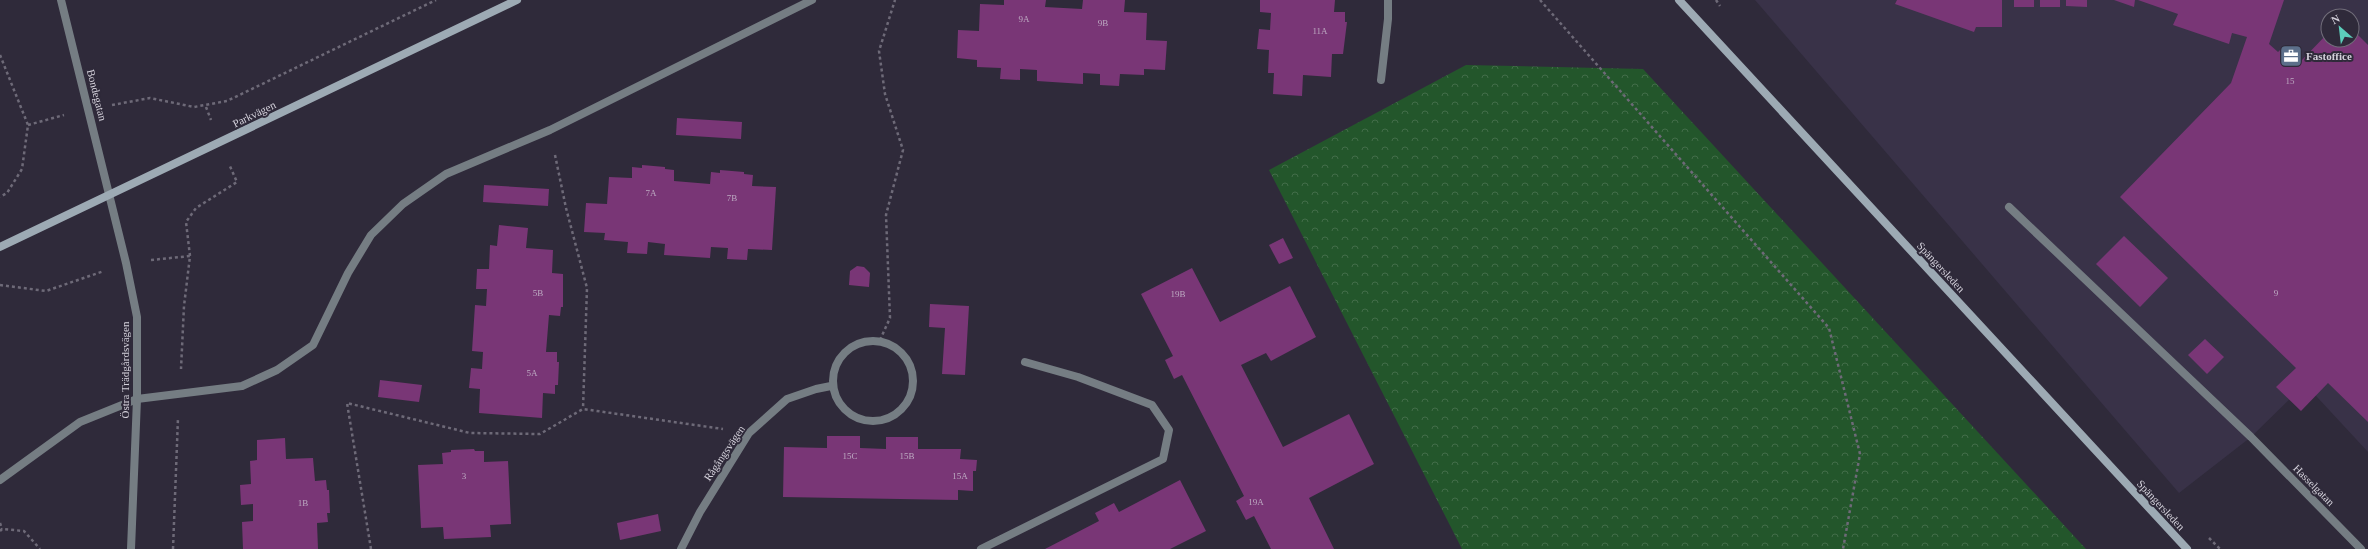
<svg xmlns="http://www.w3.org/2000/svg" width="2368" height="549" viewBox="0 0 2368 549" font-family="Georgia,serif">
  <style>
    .built { fill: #393248; fill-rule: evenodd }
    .forest { fill: url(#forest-crowns) }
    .building { fill: #793676 }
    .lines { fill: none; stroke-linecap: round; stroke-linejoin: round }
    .path { stroke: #6e6a78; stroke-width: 2.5; stroke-dasharray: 3 3; stroke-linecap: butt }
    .service { stroke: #757d83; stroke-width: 8 }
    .minor { stroke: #757d83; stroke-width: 8 }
    .secondary { stroke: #9daab4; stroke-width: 8 }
    .labels { text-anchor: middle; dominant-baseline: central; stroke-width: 4; stroke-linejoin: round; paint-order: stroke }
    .number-label { font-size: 9px; fill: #bdaac2 }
    .poi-label { font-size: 11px; font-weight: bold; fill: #d4d1db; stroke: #2f2a3a; text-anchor: start }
    .street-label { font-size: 11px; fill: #d4d1db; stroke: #2f2a3a }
  </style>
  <defs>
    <pattern id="forest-crowns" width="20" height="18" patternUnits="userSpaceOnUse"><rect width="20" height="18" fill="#23562b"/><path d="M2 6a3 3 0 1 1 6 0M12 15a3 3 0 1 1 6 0" fill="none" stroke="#426d49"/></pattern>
  </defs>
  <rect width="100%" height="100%" fill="#2f2a3a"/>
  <path class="built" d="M1755,0H2368V452L2305,384L2251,437L2179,493ZM2328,16H2352V40H2328Z"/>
  <path class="forest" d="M1466,65L1643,69L2086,549H1462L1269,170Z"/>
  <g class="building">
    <path d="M1004,0H1046L1045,7L1082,9L1083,0H1125L1124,12L1147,13L1146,40L1167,41L1165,70L1144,69V75L1120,74L1119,86L1100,85V74L1083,73V84L1037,81V70L1020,69V80L1000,79L1001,68L977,67V60L957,58L958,30L979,31L980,4L1004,5Z"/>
    <path d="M1260,0H1335L1334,12H1345V22H1347L1343,54H1332L1331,77L1303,75L1302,96L1273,94L1274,73H1268L1269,50L1257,49L1259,29L1270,30L1271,13L1260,12Z"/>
    <path d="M1897,0H2002V27H1976L1974,32L1895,4Z"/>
    <rect x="2014" y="0" width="20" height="7"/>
    <rect x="2040" y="0" width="20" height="7"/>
    <path d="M2066,0H2087V7L2066,6Z"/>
    <path d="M2114,0H2135L2134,7Z"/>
    <path d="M2138,0H2284L2269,44L2278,52L2283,47L2292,57L2302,60L2328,33V40H2352V29L2368,45V422L2328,383L2301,411L2276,387L2296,368L2120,197L2231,83L2247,37L2232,33L2229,44L2173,25L2178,14Z"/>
    <path d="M677,118L742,122L741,139L676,135Z"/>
    <path d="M642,165L665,167V169L674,170V181L710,184L711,172L720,173V170L744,172V174L753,175L752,186L776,187L772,250L748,249L747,260L727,259L728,248L711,247L710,258L664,255L665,244L648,242L647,254L627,253L628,242L604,240L605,233L584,232L586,203L607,204L609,177L632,178V167L642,168Z"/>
    <path d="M484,185L549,189L548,206L483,202Z"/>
    <path d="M499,225L528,228L526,248L553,250L552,273L563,274V307H561L560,316L549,315L546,352H557V362H559L558,385H555V394L543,393L542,418L479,413L480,389L469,388L471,368L482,369L483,352L472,351L475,305L486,306L487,289H476L477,269H489L490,245L497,246Z"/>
    <path d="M2124,236L2168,278L2140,307L2096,264Z"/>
    <path d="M1283,238L1293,258L1279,264L1269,245Z"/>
    <path d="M857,266L864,267L870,273L869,287L849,285L850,271Z"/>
    <path d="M1192,268L1220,322L1290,286L1316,337L1271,361L1266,353L1241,365L1283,447L1349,414L1374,464L1309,498L1334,549H1271L1254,516L1246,520L1236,501L1244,496L1182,375L1174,379L1165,360L1173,356L1141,294Z"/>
    <path d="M930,304L969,306L965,375L942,374L945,328L929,327Z"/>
    <path d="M2205,339L2224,357L2207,374L2188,355Z"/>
    <path d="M380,380L422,385L419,402L378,397Z"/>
    <path d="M827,436H860V448L886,449V437H918V449H961L960,459L977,460L976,471H973V491L958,490V500L783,497L784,447L827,448Z"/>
    <path d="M285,438L286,459L313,458L315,481L326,480L327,490H329L330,513H327L328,522L317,523L318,549H243L242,522L253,521V504L241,505L240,485L251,484L250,461L257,460V440Z"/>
    <path d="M474,449L475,451H484V462L508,461L511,524L490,525L491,537L444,539L443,527L421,528L418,465L443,464L442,453L451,452V450Z"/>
    <path d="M1180,480L1206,531L1170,549H1045L1099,521L1095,513L1114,503L1119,512Z"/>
    <path d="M658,514L661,531L620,540L617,523Z"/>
  </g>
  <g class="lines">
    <g class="path">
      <path d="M1540,0L1829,328L1860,454L1843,549"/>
      <path d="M1716,0L1720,6"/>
      <path d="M0,55L28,125L22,169L7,193L0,197"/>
      <path d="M112,105L150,98L194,107L227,101L436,0"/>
      <path d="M206,107L211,120"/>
      <path d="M28,125L64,115"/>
      <path d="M555,155L566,208L587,288L583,409"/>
      <path d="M190,256L186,222L196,208L237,182L229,164"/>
      <path d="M151,260L190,256L184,306L181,369"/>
      <path d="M0,285L46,291L104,271"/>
      <path d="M880,340L890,318L886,215L903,150L885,94L879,51L895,0"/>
      <path d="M0,523L2,529"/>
      <path d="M0,531L2,529L24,531L40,549"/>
      <path d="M2209,538L2220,549"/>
      <path d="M173,549L178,418"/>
      <path d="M371,549L347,403L470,433L540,434L583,409L723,429"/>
    </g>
    <g class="service">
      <path d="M1381,80L1388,19V0"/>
      <path d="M2009,207L2251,437L2361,549"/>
      <circle cx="873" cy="381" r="40"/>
      <path d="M0,480L80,422L137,399L242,386L277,370L313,345L348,273L371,235L403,204L446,174L550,130L812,0"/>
      <path d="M981,549L1163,459L1169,430L1152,405L1078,377L1025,362"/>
    </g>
    <g class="minor">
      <path d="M61,0L126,263L137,317V399L131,549"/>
      <path d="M681,549L700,512L749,433L787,399L816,389L831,386"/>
    </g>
    <g class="secondary">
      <path d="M1679,0L2187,549"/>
      <path d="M0,247L517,0"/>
    </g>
  </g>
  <defs>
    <g id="office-square" transform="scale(1.15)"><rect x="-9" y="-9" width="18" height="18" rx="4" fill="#5c6f8a" stroke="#2f2a3a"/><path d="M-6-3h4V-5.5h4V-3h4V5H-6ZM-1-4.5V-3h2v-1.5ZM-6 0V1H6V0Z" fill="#fff"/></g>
  </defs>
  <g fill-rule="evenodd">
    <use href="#office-square" x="2291" y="56"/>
  </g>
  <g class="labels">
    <g class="number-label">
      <text x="1024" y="19">9A</text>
      <text x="1103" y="23">9B</text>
      <text x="1320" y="31">11A</text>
      <text x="2290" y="81">15</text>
      <text x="651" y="193">7A</text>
      <text x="732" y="198">7B</text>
      <text x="538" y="293">5B</text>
      <text x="2276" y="293">9</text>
      <text x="1178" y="294">19B</text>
      <text x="532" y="373">5A</text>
      <text x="850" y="456">15C</text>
      <text x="907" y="456">15B</text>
      <text x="464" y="476">3</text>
      <text x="960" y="476">15A</text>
      <text x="1256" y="502">19A</text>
      <text x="303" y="503">1B</text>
    </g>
    <g class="poi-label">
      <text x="2306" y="56">Fastoffice</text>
    </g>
    <g class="street-label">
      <text transform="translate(97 95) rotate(76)">Bondegatan</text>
      <text transform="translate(254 114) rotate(-26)">Parkvägen</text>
      <text transform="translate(1941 267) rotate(47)">Spängersleden</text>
      <text transform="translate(125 370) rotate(-90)">Östra Trädgårdsvägen</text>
      <text transform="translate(724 453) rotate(-56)">Rågångsvägen</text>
      <text transform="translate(2314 485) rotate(45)">Hasselgatan</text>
      <text transform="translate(2161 505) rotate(47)">Spängersleden</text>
    </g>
  </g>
  <g transform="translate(2340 28) rotate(332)"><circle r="19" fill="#2f2a3a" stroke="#716d7a"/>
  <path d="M0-3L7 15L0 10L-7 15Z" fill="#5ccebb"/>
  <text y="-6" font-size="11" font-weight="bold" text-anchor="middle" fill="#d4d1db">N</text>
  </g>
</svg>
